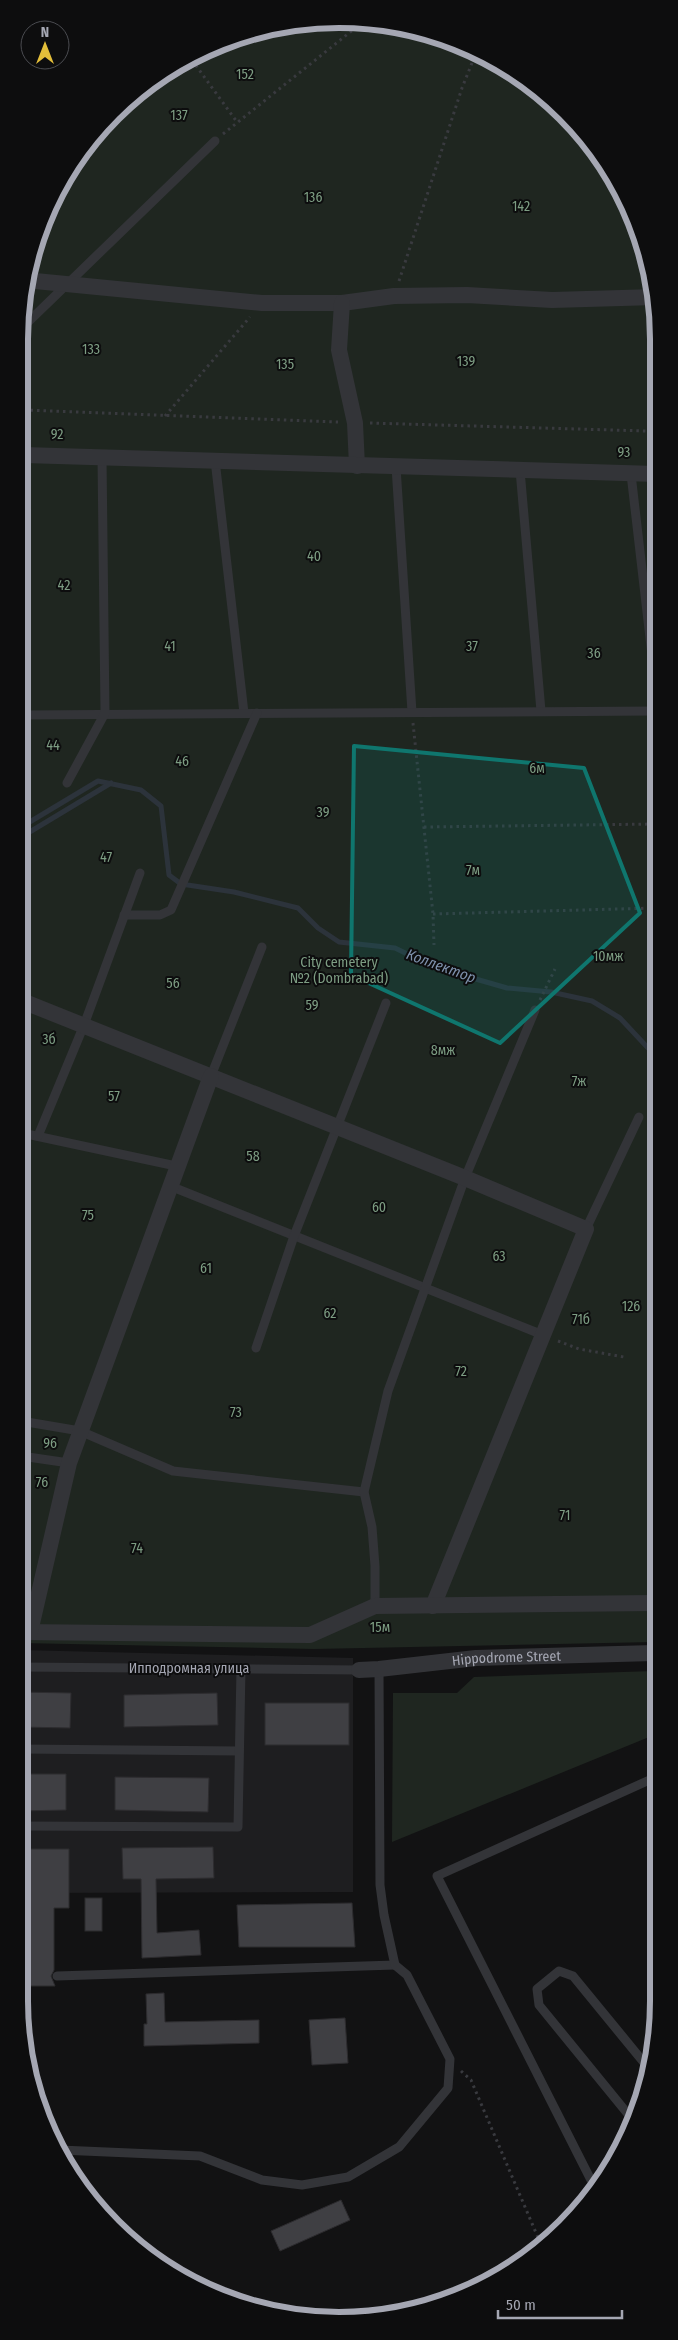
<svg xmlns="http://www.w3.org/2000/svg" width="678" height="2340" viewBox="0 0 678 2340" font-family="'Fira Sans Condensed',sans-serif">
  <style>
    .built { fill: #1e1e20 }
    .green { fill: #1f2620 }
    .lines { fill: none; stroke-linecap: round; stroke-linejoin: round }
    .stream { stroke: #2c333b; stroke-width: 5 }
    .building { fill: #3f3f43; stroke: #2d2c2f }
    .path { stroke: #393a3f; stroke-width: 3; stroke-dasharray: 2.5 4; stroke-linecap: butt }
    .service { stroke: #333438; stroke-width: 9 }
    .minor { stroke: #333438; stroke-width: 16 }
    .marked { fill: #0f766e; fill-opacity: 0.2; stroke: #0f766e; stroke-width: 4; stroke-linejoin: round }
    .labels { text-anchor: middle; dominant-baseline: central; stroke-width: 4; stroke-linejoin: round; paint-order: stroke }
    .park-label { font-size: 14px; fill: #7d9d83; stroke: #0d0d0e }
    .street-label { font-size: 14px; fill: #a5a7b3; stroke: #0d0d0e }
    .water-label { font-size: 15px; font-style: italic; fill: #7e91ac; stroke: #0d0d0e }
    .rim { fill: none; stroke: #a5a7b3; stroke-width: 6 }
  </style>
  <rect width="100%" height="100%" fill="#121213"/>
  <path class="built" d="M20,1650L353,1658V1892L19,1893Z"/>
  <g class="green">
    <path d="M276,25H401L499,62L580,128L626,198L657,297L654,1642L314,1649L20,1643L25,277L73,161L161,73Z"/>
    <path d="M654,1671V1735L392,1842L393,1693H457L474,1677Z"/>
  </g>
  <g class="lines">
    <g class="stream">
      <path d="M23,826L98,781L141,790L161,806L169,875L181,884L234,892L298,908L318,928L339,942L395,948L434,967L507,988L551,992L592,1001L620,1018L648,1048L655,1052"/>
      <path d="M23,836L111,783"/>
    </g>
  </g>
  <g class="building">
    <path d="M20,1692L71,1693L70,1728L20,1727Z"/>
    <path d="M217,1693L218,1725L124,1727V1695Z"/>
    <rect x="265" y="1703" width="84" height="42"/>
    <path d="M20,1774H66V1810L19,1811Z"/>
    <path d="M115,1777L209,1778L208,1812L115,1810Z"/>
    <path d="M213,1847L214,1878L156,1879L157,1933L199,1930L201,1955L142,1958L141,1879H123L122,1848Z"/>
    <path d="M19,1849H69V1908H54V1970L51,1976L55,1986H24L23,1913H19Z"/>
    <rect x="85" y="1898" width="17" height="33"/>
    <path d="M352,1903L355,1947H239L237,1905Z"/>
    <path d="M164,1993L165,2022L259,2020V2043L144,2046V2024H147L146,1994Z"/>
    <path d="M345,2018L348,2063L312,2065L309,2020Z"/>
    <path d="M341,2200L350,2220L280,2251L271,2231Z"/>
  </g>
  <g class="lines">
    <g class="path">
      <path d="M192,60L237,122"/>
      <path d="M223,134L359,25"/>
      <path d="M399,281L462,88L476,53"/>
      <path d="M24,410L338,422"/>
      <path d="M165,416L250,317"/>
      <path d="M370,423L646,431"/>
      <path d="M413,723L433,914L434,945"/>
      <path d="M424,827L656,824"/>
      <path d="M433,914L655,908"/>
      <path d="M540,1000L555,969"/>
      <path d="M558,1341L579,1349L624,1357"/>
      <path d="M461,2071L471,2080L542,2247"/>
    </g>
    <g class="service">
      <path d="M25,325L215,141"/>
      <path d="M656,431V428"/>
      <path d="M215,460L244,713"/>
      <path d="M396,467L412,712"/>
      <path d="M520,470L541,711"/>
      <path d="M631,474L656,690"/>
      <path d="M23,715L656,711"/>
      <path d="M67,783L105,713L102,457"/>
      <path d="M124,915H160L171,910L257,713"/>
      <path d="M211,1076L262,947"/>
      <path d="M22,1133L176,1166"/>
      <path d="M38,1136L84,1025L140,873"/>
      <path d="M170,1186L543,1335"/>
      <path d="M586,1229L639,1117"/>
      <path d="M256,1348L294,1236L386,1003"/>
      <path d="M21,1421L80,1431L173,1471L364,1492"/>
      <path d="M21,1456L69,1463"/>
      <path d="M375,1606V1566L372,1527L364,1492L388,1391L465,1178L535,1010"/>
      <path d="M20,1667L359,1670"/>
      <path d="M20,1749L239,1751"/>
      <path d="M19,1826L238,1827L241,1668"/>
      <path d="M57,1976L395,1965"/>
      <path d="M632,2119L539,2005L537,1989L559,1971L573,1976L650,2070"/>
      <path d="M60,2150L200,2156L262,2180L302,2185L348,2177L399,2147L448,2088L450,2059L407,1975L395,1965L384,1915L380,1885L379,1669"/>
      <path d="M594,2186L437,1876L654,1778"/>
    </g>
    <g class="minor">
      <path d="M25,280L262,303H342L394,296L467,295L552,300L656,297"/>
      <path d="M342,303L339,350L355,423L357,466"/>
      <path d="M24,455L656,474"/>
      <path d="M22,1001L465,1178L586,1229L433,1606"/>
      <path d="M20,1632L310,1635L375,1606L654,1603"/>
      <path d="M30,1632L69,1463L211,1076"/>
      <path id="s1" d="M359,1670L379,1669L476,1658L654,1653"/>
    </g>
  </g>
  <path class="marked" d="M354,746L584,768L640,913L500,1043L351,975Z"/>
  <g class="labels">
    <g class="park-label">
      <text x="245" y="74">152</text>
      <text x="179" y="115">137</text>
      <text x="313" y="197">136</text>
      <text x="521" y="206">142</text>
      <text x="91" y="349">133</text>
      <text x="466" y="361">139</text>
      <text x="285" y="364">135</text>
      <text x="57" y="434">92</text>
      <text x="624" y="452">93</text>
      <text x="314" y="556">40</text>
      <text x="64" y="585">42</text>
      <text x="170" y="646">41</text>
      <text x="472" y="646">37</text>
      <text x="594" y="653">36</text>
      <text x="53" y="745">44</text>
      <text x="182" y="761">46</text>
      <text x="537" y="768">6м</text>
      <text x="323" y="812">39</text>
      <text x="106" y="857">47</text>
      <text x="473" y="870">7м</text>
      <text x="608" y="956">10мж</text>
      <text x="339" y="962">City cemetery<tspan x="339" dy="16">№2 (Dombrabad)</tspan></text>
      <text x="173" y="983">56</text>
      <text x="312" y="1005">59</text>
      <text x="49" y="1039">3б</text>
      <text x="443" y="1050">8мж</text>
      <text x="579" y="1081">7ж</text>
      <text x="114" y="1096">57</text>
      <text x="253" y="1156">58</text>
      <text x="379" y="1207">60</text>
      <text x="88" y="1215">75</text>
      <text x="499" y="1256">63</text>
      <text x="206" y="1268">61</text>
      <text x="631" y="1306">126</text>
      <text x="330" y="1313">62</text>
      <text x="581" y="1319">71б</text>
      <text x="461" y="1371">72</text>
      <text x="236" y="1412">73</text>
      <text x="50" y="1443">96</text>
      <text x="42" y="1482">76</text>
      <text x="565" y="1515">71</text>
      <text x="137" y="1548">74</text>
      <text x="380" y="1627">15м</text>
    </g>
    <g class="street-label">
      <text stroke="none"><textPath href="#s1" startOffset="148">Hippodrome Street</textPath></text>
      <text x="189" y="1668">Ипподромная улица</text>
    </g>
    <g class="water-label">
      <text transform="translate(441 966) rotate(20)">Коллектор</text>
    </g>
  </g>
  <path d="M0 0H678V2340H0ZM339 28H339A311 311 0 0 1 650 339V2001A311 311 0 0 1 339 2312H339A311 311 0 0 1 28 2001V339A311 311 0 0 1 339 28Z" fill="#0d0d0e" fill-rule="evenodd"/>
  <path class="rim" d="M339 28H339A311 311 0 0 1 650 339V2001A311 311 0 0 1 339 2312H339A311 311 0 0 1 28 2001V339A311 311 0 0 1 339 28Z"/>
  <g transform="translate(45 45)"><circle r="24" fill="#0d0d0e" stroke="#4a4b50"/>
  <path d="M0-4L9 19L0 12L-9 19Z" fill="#e3be3a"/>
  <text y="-8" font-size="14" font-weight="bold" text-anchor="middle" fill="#a5a7b3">N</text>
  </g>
  <path d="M498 2310v8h124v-8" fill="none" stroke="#a5a7b3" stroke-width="2.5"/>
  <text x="506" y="2310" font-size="15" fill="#a5a7b3" stroke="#0d0d0e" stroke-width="4" paint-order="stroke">50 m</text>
</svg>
